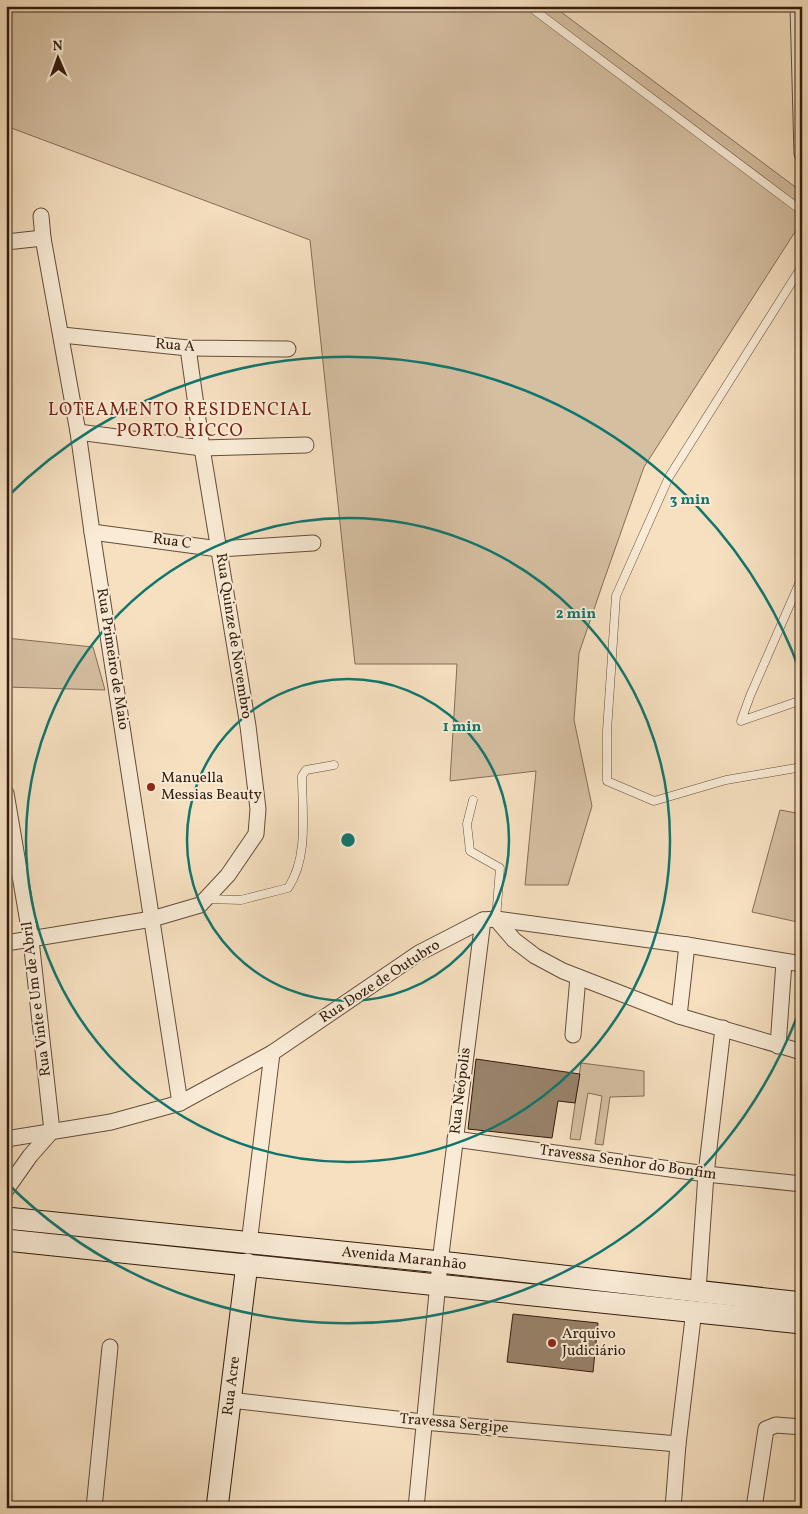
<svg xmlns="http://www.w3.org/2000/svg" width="808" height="1514" viewBox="0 0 808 1514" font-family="Vollkorn,serif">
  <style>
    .green { fill: #d5bfa1; stroke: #846e56 }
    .building { fill: #98826a; stroke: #331c0c }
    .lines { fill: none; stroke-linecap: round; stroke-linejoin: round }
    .lane-casing { stroke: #644d39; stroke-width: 9 }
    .street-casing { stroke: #644d39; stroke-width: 17 }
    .secondary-casing { stroke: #331c0c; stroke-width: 23 }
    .lane { stroke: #f9ebd6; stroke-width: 8 }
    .street { stroke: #f9ebd6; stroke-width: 15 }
    .secondary { stroke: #f9ebd6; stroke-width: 21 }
    .ring { fill: none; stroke: #0f766e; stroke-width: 2.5 }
    .poi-dot { fill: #8f2418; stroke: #f9ebd6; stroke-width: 2 }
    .labels { text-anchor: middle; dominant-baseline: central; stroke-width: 4; stroke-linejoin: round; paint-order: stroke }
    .street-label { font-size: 15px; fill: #331c0c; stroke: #f9ebd6 }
    .poi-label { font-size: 15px; fill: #331c0c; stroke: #f9ebd6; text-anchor: start }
    .quarter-label { font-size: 18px; letter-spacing: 1px; fill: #7a1f14; stroke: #f9ebd6 }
    .centre { fill: #0f766e; stroke: #f9ebd6; stroke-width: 2.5 }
    .ring-label { font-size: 15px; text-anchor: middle; font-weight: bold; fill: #0f766e; stroke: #f9ebd6; stroke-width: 4; stroke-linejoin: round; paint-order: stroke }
  </style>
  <rect width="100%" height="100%" fill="#f6e0c0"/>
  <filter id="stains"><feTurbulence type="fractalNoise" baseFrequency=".004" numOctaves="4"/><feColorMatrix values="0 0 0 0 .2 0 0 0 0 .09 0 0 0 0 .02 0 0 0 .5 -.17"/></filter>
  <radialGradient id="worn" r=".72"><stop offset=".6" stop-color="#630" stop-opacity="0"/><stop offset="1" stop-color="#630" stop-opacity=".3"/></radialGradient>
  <g class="green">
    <path d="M6,6H553L802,192V221L644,467L604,580L579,653L574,720L592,806L568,885H525L536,771L450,781L457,664H355L310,240L6,126Z"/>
    <path d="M6,638L93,647L105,690L6,687Z"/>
    <path d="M780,810L802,814V923L752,912Z"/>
    <path d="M581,1063L644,1071V1096L610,1097L603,1145L595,1144L602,1096L588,1093L580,1140L570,1139Z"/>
  </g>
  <g class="building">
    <path d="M476,1059L580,1074L575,1103L558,1101L552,1138L468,1129Z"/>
    <path d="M513,1314L598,1323L593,1372L507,1362Z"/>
  </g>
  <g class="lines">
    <g class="lane-casing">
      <g id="lane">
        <path d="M529,6L802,211"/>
        <path d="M802,266L669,477L616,596L607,731V781L654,801L726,780L802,767"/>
        <path d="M802,577L750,696L741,721L802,700"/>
        <path d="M473,800L467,824L470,851L500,868L496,919"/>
        <path d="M206,899L241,900L288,888C309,857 302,812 302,776L306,770L334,765"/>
      </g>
    </g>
    <g class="street-casing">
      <g id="street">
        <path d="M798,6L802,154"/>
        <path d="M41,216L43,238L78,432L92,532L180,1103"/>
        <path d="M6,242L43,238"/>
        <path d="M62,335L188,348L288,349"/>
        <path d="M78,432L202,448L306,445"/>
        <path d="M92,532L219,549L313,543"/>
        <path d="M6,793L31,940L52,1131L30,1156L6,1190"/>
        <path d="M496,919L514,940L535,956L563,971L679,1016L802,1052"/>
        <path d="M6,943L152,919L200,905L228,875L256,834L258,809L248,726L202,448L188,348"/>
        <path d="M679,1016L687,945"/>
        <path d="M573,1035L578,977"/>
        <path d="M778,1046L784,962"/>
        <path d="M6,1139L111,1122L180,1103L272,1053L419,953L483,920L496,919L687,945L802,964"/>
        <path d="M455,1139L706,1174L802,1184"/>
        <path d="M249,1244L272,1053"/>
        <path d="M698,1291L706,1174L723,1028"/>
        <path d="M230,1400L423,1422L678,1444"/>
        <path d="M94,1508L110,1347"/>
        <path d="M416,1508L440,1262L483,920"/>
        <path d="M673,1508L678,1444L694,1310"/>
        <path d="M754,1508L766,1429L776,1425L802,1427"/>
      </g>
    </g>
    <g class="secondary-casing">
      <g id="secondary">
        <path d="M6,1218L440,1262L802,1303"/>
        <path d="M6,1240L802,1323"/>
        <path d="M217,1508L247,1264"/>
      </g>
    </g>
    <use href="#lane" class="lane"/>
    <use href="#street" class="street"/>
    <use href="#secondary" class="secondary"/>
  </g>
  <g class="ring">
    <circle cx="348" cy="840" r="161"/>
    <circle cx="348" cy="840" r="322"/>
    <path d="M800 1009A483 483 0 0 1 6 1182M6 498A483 483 0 0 1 800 671"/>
  </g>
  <g class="poi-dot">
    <circle cx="151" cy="787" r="5"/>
    <circle cx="552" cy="1343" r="5"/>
  </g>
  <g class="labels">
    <g class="street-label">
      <text transform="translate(175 346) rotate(4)">Rua A</text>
      <text transform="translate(172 542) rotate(8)">Rua C</text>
      <text transform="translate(233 636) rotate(81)">Rua Quinze de Novembro</text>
      <text transform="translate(112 659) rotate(81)">Rua Primeiro de Maio</text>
      <text transform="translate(380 982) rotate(-33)">Rua Doze de Outubro</text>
      <text transform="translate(37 999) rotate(-97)">Rua Vinte e Um de Abril</text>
      <text transform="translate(461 1091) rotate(-83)">Rua Neópolis</text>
      <text transform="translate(628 1163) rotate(8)">Travessa Senhor do Bonfim</text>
      <text transform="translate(404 1259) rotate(6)">Avenida Maranhão</text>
      <text transform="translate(232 1386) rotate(-83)">Rua Acre</text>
      <text transform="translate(454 1424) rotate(5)">Travessa Sergipe</text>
    </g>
    <g class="poi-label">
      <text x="161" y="778">Manuella<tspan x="161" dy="17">Messias Beauty</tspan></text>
      <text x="562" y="1334">Arquivo<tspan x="562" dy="17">Judiciário</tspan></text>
    </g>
    <g class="quarter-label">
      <text x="180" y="410">LOTEAMENTO RESIDENCIAL<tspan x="180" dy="21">PORTO RICCO</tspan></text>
    </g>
  </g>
  <circle cx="348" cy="840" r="8" class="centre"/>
  <g class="ring-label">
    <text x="690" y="504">3 min</text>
    <text x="576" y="618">2 min</text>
    <text x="462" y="731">1 min</text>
  </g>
  <rect width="808" height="1514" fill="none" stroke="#f6e0c0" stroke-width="25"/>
  <rect x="8" y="8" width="793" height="1499" fill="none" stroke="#331c0c" stroke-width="2.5"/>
  <rect x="12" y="12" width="783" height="1489" fill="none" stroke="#331c0c"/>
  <g transform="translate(58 58) rotate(358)" stroke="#f9ebd6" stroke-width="4" paint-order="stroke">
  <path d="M0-4L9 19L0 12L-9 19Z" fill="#331c0c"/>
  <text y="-8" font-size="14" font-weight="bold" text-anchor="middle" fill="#331c0c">N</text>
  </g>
  <rect width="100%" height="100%" filter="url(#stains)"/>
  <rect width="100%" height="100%" fill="url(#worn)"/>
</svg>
